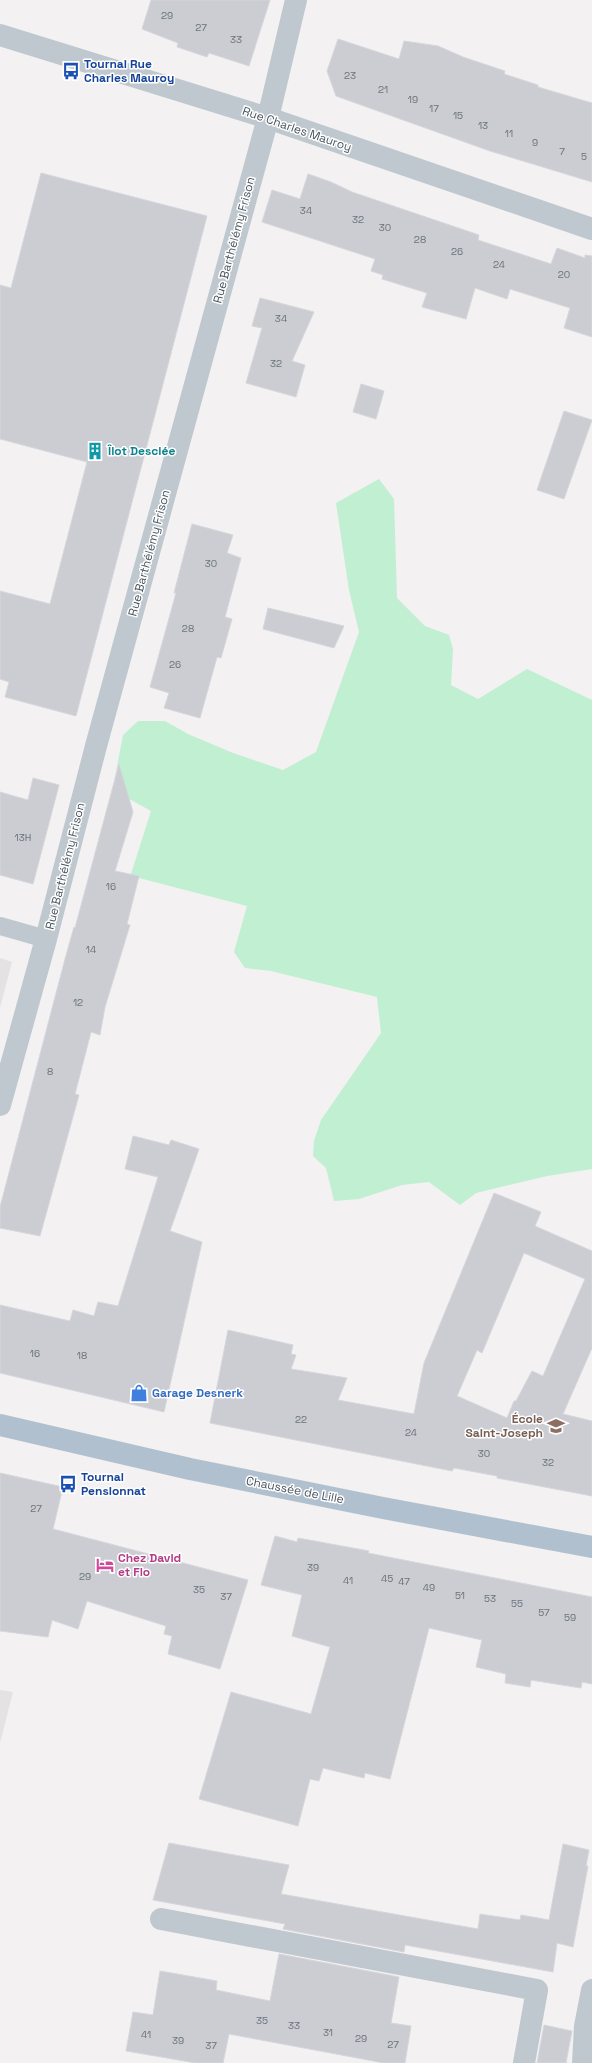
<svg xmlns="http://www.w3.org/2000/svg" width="592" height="2063" viewBox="0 0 592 2063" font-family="'Space Grotesk',sans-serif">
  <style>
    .education { fill: #e4e2e3 }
    .green { fill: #c0efd2 }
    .building { fill: #cbcdd3; stroke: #d5d7dc; fill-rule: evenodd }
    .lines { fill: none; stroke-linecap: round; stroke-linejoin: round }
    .lane { stroke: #bfc8cf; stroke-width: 18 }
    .street { stroke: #bfc8cf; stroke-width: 22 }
    .primary { stroke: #b1c0cf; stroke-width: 22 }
    .labels { text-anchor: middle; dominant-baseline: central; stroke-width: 3; stroke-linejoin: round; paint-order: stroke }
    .number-label { font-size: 10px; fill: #69727b }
    .transit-label { font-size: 12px; font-weight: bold; fill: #164399; stroke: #fff; text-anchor: start }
    .street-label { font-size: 12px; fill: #48545e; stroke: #fff }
    .culture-label { font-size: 12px; font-weight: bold; fill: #0d838f; stroke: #fff; text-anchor: start }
    .shop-label { font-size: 12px; font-weight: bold; fill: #366cbe; stroke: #fff; text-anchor: start }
    .education-label { font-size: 12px; font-weight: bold; fill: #785e54; stroke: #fff; text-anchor: end }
    .hotel-label { font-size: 12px; font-weight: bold; fill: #b23c85; stroke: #fff; text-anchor: start }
  </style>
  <rect width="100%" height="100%" fill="#f3f1f1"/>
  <g class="education">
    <path d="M0,958L12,962L0,1008Z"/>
    <path d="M0,1690L13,1692L0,1743Z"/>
  </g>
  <path class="green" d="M379,479L394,499L397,598L425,626L449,635L453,649L451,685L478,699L527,669L592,700V1169L547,1176L476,1193L460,1205L429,1182L402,1185L359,1199L334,1201L326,1168L313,1156L314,1141L321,1120L381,1033L377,997L271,971L245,968L234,952L247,906L139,878L131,874L151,811L124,796L114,782L123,735L138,721H165L188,734L233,753L283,770L316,752L359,632L349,590L336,503Z"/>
  <g class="building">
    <path d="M151,0H270L249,66L209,53L207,57L177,47L178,43L142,29Z"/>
    <path d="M338,39L399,59L404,41L438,46L463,57L505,71L504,74L538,85V87L592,103V182L490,151L336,96L327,71Z"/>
    <path d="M41,173L207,216L76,716L5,697L9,682L0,679V591L50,604L87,462L0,439V285L11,288Z"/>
    <path d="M308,174L331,182L352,192L479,235L478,240L551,264L557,248L585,258V255L592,256V337L564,328L570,308L510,289L507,299L475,288L466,319L422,307L427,293L382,279L383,275L371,271L375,259L262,222L272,190L300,199Z"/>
    <path d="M260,298L314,312L292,361L305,365L296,397L246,383L262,328L252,326Z"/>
    <path d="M361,384L384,391L376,419L353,412Z"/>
    <path d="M564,411L592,420L564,499L537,490Z"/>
    <path d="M192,524L233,535L227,553L241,558L225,617L232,619L221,658L217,657L200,718L164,708L169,693L150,687L176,593H174Z"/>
    <path d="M268,608L344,626L334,648L263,629Z"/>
    <path d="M119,764L133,812L115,871L139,876L127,924L130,925L105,1007L100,1035L91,1032L75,1094L79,1095L40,1236L0,1228V1207L65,959L74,927L75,928Z"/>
    <path d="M33,778L59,785L33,884L0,875V792L28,800Z"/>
    <path d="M133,1136L169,1145L171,1140L199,1149L170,1231L202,1242L164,1412L0,1373V1305L70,1321L73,1310L94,1316L98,1302L118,1306L158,1177L125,1169Z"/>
    <path d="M494,1193L541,1212L535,1226L592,1251V1348L563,1414L592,1421V1496L497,1478V1476L454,1468L452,1471L210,1423L228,1330L293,1345L291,1354L296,1355L291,1369L347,1378L338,1400L414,1414L424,1363ZM524,1253L585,1279L543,1376L532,1371L516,1401H514L507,1418L457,1396L477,1350L482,1353Z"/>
    <path d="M0,1473L63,1487L53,1529L248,1580L220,1669L168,1654L172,1636L164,1634L166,1626L87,1601L78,1629L52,1620L48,1637L0,1631Z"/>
    <path d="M275,1536L297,1542L298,1538L369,1551L368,1553L592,1597V1684L582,1682L581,1688L531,1680L530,1687L505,1683L506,1674L476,1667L482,1640L429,1628L390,1779L365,1773L364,1778L323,1768L319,1781L310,1779L298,1826L199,1799L231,1692L311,1714L330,1647L292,1636L302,1595L261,1585Z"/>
    <path d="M169,1843L289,1865L281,1894L478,1929L480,1914L520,1920L521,1915L549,1920L563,1844L589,1850L586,1866H588L573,1947L557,1943L553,1972L405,1945L404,1952L283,1929L285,1924L153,1900Z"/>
    <path d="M279,1954L399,1977L391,2023L411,2026L405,2063H384L229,2034L223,2063H196L126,2051L133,2012L153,2015L160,1971L217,1981L216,1990L270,2001Z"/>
    <path d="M544,2025L572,2031L566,2063H537Z"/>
  </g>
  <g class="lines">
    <path class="lane" d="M0,926L46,939"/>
    <g class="street">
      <path d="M0,35L268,118L592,229"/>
      <path d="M0,1105L46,939L96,746L268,118L296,0"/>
      <path d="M161,1919L537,1990L524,2063"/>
      <path d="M583,2063L585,2026L592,1990"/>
    </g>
    <path class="primary" d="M0,1425L190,1469L383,1508L592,1547"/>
  </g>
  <defs>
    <g id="bus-bare" transform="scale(1.38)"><path d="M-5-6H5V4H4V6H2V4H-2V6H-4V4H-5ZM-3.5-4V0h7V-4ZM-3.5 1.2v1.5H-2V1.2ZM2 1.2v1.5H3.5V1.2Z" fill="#1a4fb4" stroke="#fff" stroke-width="2.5" paint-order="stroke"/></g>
    <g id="building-bare" transform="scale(1.38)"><path d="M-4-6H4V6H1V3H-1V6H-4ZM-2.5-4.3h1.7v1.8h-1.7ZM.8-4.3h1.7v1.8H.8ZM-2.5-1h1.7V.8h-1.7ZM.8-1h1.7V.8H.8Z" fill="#0f9aa8" stroke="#fff" stroke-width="2.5" paint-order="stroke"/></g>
    <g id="shop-bare" transform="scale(1.38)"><path d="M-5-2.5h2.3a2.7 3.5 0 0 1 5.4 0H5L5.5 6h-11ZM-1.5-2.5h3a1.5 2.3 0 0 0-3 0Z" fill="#3f7fe0" stroke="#fff" stroke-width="2.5" paint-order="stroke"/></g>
    <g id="school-bare" transform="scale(1.38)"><path d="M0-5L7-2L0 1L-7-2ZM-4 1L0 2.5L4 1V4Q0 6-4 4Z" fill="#8d6e63" stroke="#fff" stroke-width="2.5" paint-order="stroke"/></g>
    <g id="hotel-bare" transform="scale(1.38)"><path d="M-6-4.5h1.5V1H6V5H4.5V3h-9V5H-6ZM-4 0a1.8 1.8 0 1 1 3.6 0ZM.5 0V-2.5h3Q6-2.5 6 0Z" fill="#d1479c" stroke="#fff" stroke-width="2.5" paint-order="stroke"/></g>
  </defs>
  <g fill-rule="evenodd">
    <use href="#bus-bare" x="71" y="71"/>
    <use href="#building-bare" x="95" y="451"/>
    <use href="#shop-bare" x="139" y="1393"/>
    <use href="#school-bare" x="556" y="1426"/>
    <use href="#bus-bare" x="68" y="1484"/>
    <use href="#hotel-bare" x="105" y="1565"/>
  </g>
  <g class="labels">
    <g class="number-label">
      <text x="167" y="15">29</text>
      <text x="201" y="27">27</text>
      <text x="236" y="39">33</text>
      <text x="350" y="75">23</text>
      <text x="383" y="89">21</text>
      <text x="413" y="99">19</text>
      <text x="434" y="108">17</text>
      <text x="458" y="115">15</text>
      <text x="483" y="125">13</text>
      <text x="509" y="133">11</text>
      <text x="535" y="142">9</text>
      <text x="562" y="151">7</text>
      <text x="584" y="156">5</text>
      <text x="306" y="210">34</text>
      <text x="358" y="219">32</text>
      <text x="385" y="227">30</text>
      <text x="420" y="239">28</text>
      <text x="457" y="251">26</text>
      <text x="499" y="264">24</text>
      <text x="564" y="274">20</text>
      <text x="281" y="318">34</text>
      <text x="276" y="363">32</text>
      <text x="211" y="563">30</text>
      <text x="188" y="628">28</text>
      <text x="175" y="664">26</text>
      <text x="23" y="837">13H</text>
      <text x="111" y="886">16</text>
      <text x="91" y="949">14</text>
      <text x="78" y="1002">12</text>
      <text x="50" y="1071">8</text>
      <text x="35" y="1353">16</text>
      <text x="82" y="1355">18</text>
      <text x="301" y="1419">22</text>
      <text x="411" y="1432">24</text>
      <text x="484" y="1453">30</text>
      <text x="548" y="1462">32</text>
      <text x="36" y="1508">27</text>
      <text x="313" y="1567">39</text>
      <text x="85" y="1576">29</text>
      <text x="387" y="1578">45</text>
      <text x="348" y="1580">41</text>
      <text x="404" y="1581">47</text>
      <text x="429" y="1587">49</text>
      <text x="199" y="1589">35</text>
      <text x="460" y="1595">51</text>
      <text x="226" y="1596">37</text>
      <text x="490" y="1598">53</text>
      <text x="517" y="1603">55</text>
      <text x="544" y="1612">57</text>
      <text x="570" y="1617">59</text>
      <text x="262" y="2020">35</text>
      <text x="294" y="2025">33</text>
      <text x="328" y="2032">31</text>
      <text x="146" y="2034">41</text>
      <text x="361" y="2038">29</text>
      <text x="178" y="2040">39</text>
      <text x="393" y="2044">27</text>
      <text x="211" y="2045">37</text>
    </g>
    <g class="transit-label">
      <text x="84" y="64">Tournai Rue<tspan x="84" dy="14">Charles Mauroy</tspan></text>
      <text x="81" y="1477">Tournai<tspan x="81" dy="14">Pensionnat</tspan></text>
    </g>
    <g class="street-label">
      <text transform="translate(297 129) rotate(19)">Rue Charles Mauroy</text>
      <text transform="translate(234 240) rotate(-75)">Rue Barthélémy Frison</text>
      <text transform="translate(149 553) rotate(-75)">Rue Barthélémy Frison</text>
      <text transform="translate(65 866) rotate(-76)">Rue Barthélémy Frison</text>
      <text transform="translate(295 1490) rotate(11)">Chaussée de Lille</text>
    </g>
    <g class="culture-label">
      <text x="108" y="451">Îlot Desclée</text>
    </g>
    <g class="shop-label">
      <text x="152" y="1393">Garage Desnerk</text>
    </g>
    <g class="education-label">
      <text x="543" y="1419">École<tspan x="543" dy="14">Saint-Joseph</tspan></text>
    </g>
    <g class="hotel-label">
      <text x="118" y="1558">Chez David<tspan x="118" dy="14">et Flo</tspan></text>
    </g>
  </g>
</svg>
